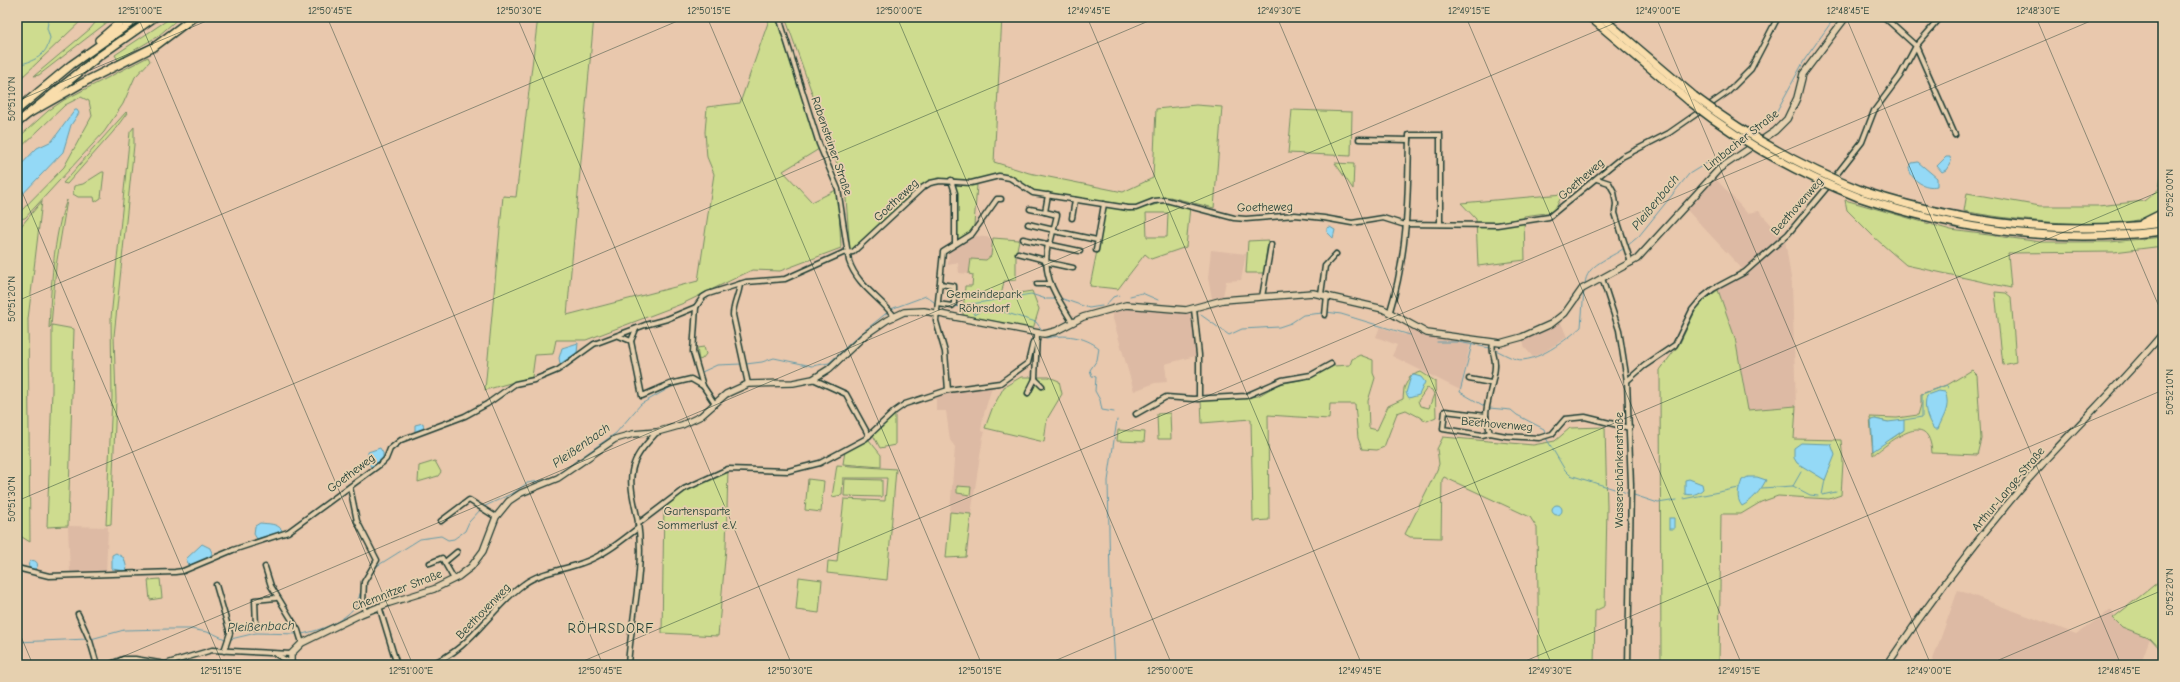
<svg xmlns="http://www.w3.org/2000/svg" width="2180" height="682" viewBox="0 0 2180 682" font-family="'Comic Neue',sans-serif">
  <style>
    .built { fill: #ddbaa4 }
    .green { fill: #cedc8f; stroke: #768c62; fill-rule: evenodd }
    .water { fill: #94d9f6; stroke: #659ba8 }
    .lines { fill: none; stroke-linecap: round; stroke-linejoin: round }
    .stream { stroke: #659ba8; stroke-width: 1 }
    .street-casing { stroke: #1f3d34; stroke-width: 7 }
    .secondary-casing { stroke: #1f3d34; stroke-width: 8 }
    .highway-casing { stroke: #1f3d34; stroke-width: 10 }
    .street { stroke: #e6d0af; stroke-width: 4 }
    .secondary { stroke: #e6d0af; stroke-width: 5.5 }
    .highway { stroke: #f9ddab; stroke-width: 7 }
    .highway-bridge-casing { stroke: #1f3d34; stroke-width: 10; stroke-linecap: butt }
    .highway-bridge { stroke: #f9ddab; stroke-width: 7 }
    .ticks { fill: none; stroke: #1f3d34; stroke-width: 1; stroke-opacity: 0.45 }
    .labels { text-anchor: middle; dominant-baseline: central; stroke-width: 3.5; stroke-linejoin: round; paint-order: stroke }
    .street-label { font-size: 12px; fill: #1f3d34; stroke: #e6d0af }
    .park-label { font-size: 12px; fill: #284539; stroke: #e6d0af }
    .water-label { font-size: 13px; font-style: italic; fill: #25453e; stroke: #e6d0af }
    .quarter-label { font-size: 14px; letter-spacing: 1px; fill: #1f3d34; stroke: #e6d0af }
    .neatline { fill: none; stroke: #1f3d34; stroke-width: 1.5 }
    .ticks-label { font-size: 10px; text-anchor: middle; fill: #1f3d34 }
  </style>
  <rect width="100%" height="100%" fill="#e9c8ad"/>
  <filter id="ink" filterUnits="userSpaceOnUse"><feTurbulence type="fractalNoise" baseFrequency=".025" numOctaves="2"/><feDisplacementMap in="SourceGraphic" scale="8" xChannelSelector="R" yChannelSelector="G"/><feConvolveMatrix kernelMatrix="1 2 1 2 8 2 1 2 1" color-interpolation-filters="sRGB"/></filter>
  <g filter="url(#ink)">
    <g class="built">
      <path d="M1715,178L1747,213L1759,211L1785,240L1792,284L1796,406L1748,410L1735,338L1718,290L1745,272L1687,210Z"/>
      <path d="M976,236L993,238L991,256L986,260L971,259L969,274L959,273L958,263L948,265L949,251Z"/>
      <path d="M1211,250L1246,254L1241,280L1226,281L1223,296L1212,298L1208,278Z"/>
      <path d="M1142,305L1194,309L1199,355L1165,364L1167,382L1155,383L1134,391L1111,312Z"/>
      <path d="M1559,318L1567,337L1544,352L1533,357L1525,348L1522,337Z"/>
      <path d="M1412,325L1427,333L1471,340L1460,390L1392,356L1397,345L1376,337L1380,327L1405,335Z"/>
      <path d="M992,387L983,417L981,431L985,432L983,437L971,514L950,512L955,447L950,440L946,411H936V398L948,392Z"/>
      <path d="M68,526L108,527L106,573H70Z"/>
      <path d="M1958,590L2076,634L2111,610L2115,616L2113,618L2150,638L2140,665H1931Z"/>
    </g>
    <g class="green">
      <path d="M17,17H85L17,82Z"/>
      <path d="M100,17H114L39,75L34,76L90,29Z"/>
      <path d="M172,17H180L158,36L118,60L115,55Z"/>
      <path d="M538,17H594L567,315L698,281L714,174L707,157L705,132L707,107L740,103L770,17H776L819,149L783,171L812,202L838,189L841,248L780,271L752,270L684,303L586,340H556L553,354L535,355L532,377L485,390L503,196L516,197Z"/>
      <path d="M785,17H1002L994,162L1029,173L1123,192L1153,178L1156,109L1196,105L1222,107L1214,208L1170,197L1151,200L1135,206L1111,203L1030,190L1007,175L997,174L973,181L953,179L927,182L856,248L850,250L845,186Z"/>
      <path d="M148,57L150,61L135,77L123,104L104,132L25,218L19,219L18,214L64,167L92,116L89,101L81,97L65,105L17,151V139L48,111L64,100Z"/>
      <path d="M1292,110L1352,112L1351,156L1288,153Z"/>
      <path d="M126,112L127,113L113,132L67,184L63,183Z"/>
      <path d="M134,127V145L114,336L116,399L111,524L106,525L112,398L111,318L130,132Z"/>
      <path d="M2163,160V209C2138,236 2000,219 1964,211L1967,193L2040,206H2098L2144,201L2159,189Z"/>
      <path d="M1335,163L1354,164L1353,189Z"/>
      <path d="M102,172H104L101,198L95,202L94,197H78L73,194L74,186L83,184Z"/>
      <path d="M954,183L977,185L974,225L971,233L957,241Z"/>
      <path d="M1563,194L1553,212L1524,216L1525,260L1478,266L1476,219L1461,203Z"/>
      <path d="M67,200L56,266L51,326L49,328C51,292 53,233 67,200Z"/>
      <path d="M1845,200L1951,230L2041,242H2110L2163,237V246L2114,252L2008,253L2011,288L1906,265L1875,238L1847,210Z"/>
      <path d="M42,201L28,319L30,542L17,534L19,509H17V231Z"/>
      <path d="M1166,202L1190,206L1186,247L1151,259L1145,254L1118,289L1090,286L1106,206L1130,211ZM1146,213H1168L1167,237H1147Z"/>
      <path d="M993,238L1019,240L1016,254V280L1004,281L1001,296L1032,291L1039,309L1033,329L963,315L965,286H972L973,275L969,274L971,259L986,260L991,256Z"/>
      <path d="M1268,240L1264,273H1246L1248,241Z"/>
      <path d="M1718,290L1735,338L1748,410L1796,406L1794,439L1841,440L1843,462L1841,495L1829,499L1778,496L1761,502L1741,514H1721L1719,665H1661L1660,370L1680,343L1699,303Z"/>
      <path d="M1995,292L2006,293L2011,297L2016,362L2003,365Z"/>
      <path d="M52,325L74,329L68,526L47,527L52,391Z"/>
      <path d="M704,347L706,354L702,359L699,360L697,348Z"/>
      <path d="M1360,355L1373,360V373L1375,378L1368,401L1369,428L1377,430L1388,406L1403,399L1404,388L1410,376L1421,372L1435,381L1436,417L1427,421L1406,410L1397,413L1384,447L1377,450L1362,449L1358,438L1355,404H1330L1329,419L1268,415L1269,520L1253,521L1251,419L1202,423L1201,400H1228L1258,396L1279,384L1310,378L1333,366L1350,365L1352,359ZM1427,388L1432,390L1434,394L1429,408L1420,406L1418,401Z"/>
      <path d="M1972,370L1977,375L1981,439L1977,455L1932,453C1929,407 1891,442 1873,455L1870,417L1897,418L1918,415L1921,405V394L1949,384ZM1875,419L1888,422L1904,430L1891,439Z"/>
      <path d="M1021,377H1049L1059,381L1062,394L1047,419L1044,442L985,428L992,409L1004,387Z"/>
      <path d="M1170,413L1171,439H1158L1157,414Z"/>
      <path d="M895,414V445L880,448L873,435Z"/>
      <path d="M1605,427L1607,507L1605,606L1595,611L1594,665H1539L1537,528L1530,517L1444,477L1442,480L1441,538L1410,537L1405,534L1437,470L1439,464L1437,449L1443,437L1533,445L1555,441L1570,428Z"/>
      <path d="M1118,430L1145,432L1144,442L1117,441Z"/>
      <path d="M869,440L881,455V467L843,464L845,451Z"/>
      <path d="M435,461L441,472L438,476L418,482L419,466Z"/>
      <path d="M837,465L896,469L887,580L827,573L828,561L837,562L844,499L885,501L887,478H843L842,495L832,497Z"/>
      <path d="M728,469L726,548L718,636L662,633L664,504L684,489Z"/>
      <path d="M808,479L824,481L821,512L805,510Z"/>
      <path d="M845,479L882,480V497L844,496Z"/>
      <path d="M957,486L971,487L970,495L957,493Z"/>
      <path d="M950,512L971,514L966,557L946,558Z"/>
      <path d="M799,577L822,580L819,613L796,610Z"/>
      <path d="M2163,578V652L2150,638L2122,627L2113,618Z"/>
      <path d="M160,579L162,598L150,600L148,580Z"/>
    </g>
    <g class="water">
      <path d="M75,110H77L79,113L71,125L63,152L17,200V169L37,148L52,141Z"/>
      <path d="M1946,157H1950L1951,162L1946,170L1942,172L1937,166Z"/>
      <path d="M1918,162L1937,178V186C1925,189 1910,180 1909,167L1912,163Z"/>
      <path d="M1330,227L1335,230L1333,238L1327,232V228Z"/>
      <path d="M578,343L577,353L560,364L559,358L562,348Z"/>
      <path d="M1414,375L1421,377L1425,382L1419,395L1409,398L1406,393L1411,376Z"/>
      <path d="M1938,391L1945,392C1951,407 1943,416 1938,429H1934C1927,419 1923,407 1927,395Z"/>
      <path d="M1875,419L1888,422L1904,420V430L1873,451L1871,420Z"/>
      <path d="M423,423L424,429L415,433V425Z"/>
      <path d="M1801,443L1831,444L1835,455L1825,480L1797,463L1794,458V448Z"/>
      <path d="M380,448L383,453V459L371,467L368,462V452Z"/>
      <path d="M1748,477H1757L1766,480C1761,490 1752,501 1742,506C1735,497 1739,489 1742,480Z"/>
      <path d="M1689,479L1702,484L1703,489C1698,494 1692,496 1685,494V480Z"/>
      <circle cx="1557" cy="510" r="5"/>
      <rect x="1669" y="518" width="5" height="11"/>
      <path d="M260,523C268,524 277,523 282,530L276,534L257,539L254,534L255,526Z"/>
      <path d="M202,544L210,548L212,553L210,557L190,567L186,559Z"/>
      <path d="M116,553L124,558L127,569L125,571L112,569V555Z"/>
      <circle cx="33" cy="565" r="4.5"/>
    </g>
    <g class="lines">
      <g class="stream">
        <path d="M17,65C34,61 46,57 50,38L47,28L49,17"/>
        <path d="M1754,133L1773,118L1805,59L1835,17"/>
        <path d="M1627,246L1639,236L1689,174L1741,142"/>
        <path d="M1585,284C1586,264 1610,259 1624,248"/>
        <path d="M1130,296L1142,293L1158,300"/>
        <path d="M1060,298L1089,308L1102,306"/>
        <path d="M973,303L974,315L982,310L986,311"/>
        <path d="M1106,305L1113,297L1119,295"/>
        <path d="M954,307L1031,294L1046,299H1057"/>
        <path d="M891,309L926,296L934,302"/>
        <path d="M992,311L1004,312L1036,322L1042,330"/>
        <path d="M1326,312L1341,314L1410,335"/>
        <path d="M1201,315L1229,335L1242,329L1279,327L1291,323L1303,315L1323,313"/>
        <path d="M1046,338C1065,334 1084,336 1099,348L1097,360L1090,370L1092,376L1096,377L1095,391L1100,400L1102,410L1114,412"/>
        <path d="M1437,342H1458L1490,348"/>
        <path d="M1472,344L1460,392L1486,407"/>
        <path d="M1493,349C1501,352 1508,357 1516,359C1534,365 1569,338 1581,327L1584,290"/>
        <path d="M746,364L762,362L774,358L812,366L829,363L858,336L889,311"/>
        <path d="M702,372L717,365L742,364"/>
        <path d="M1489,408L1511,410L1517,415L1544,429L1545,433"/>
        <path d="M1904,420L1922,417V394L1947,385L1948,388"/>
        <path d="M1546,438L1565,470L1570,475L1627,493"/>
        <path d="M1825,480L1822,495L1836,492"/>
        <path d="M1793,486L1810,495L1818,496"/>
        <path d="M1762,488L1793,486L1801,472"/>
        <path d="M1634,495L1658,503L1677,500"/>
        <path d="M1683,499L1739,488"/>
        <path d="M483,507L515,492L527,483L540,481L555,476L616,433L641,404L673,386L691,381"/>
        <path d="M366,583L377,566L420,539L441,536L448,540L454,539L465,531L469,522L481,509"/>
        <path d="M302,634C321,630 342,623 355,607C359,602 359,594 362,589"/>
        <path d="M91,639L124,630L169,629H191L212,633L225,639"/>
        <path d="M231,639L256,633L299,634"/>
        <path d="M17,642L88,639"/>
        <path d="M1115,665L1110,579L1108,481L1117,420"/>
      </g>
      <g class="street-casing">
        <g id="street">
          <path d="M779,17L819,144L838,189L849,261C857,285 879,297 894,316"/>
          <path d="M1884,17L1916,46L1955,135"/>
          <path d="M1359,139L1409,140"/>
          <path d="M1597,179L1609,183L1614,192L1616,204L1615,213L1631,263"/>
          <path d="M1833,179L1862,142L1874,111L1900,76L1916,46L1941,17"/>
          <path d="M951,180L955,193V244"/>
          <path d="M1048,195L1045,212L1057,215L1050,244"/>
          <path d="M1030,209L1045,212"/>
          <path d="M1072,218L1075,200"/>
          <path d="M1028,224L1054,230"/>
          <path d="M1054,231L1097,240"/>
          <path d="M1023,239L1080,251"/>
          <path d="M1048,244C1041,277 1056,295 1072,322"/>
          <path d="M1096,250L1104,204"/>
          <path d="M1018,253L1045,260"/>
          <path d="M1045,262L1073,268"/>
          <path d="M1602,278L1619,330L1627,381L1631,485L1628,665"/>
          <path d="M740,284C739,295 733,304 733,315L748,384"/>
          <path d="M1037,284H1051"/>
          <path d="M1321,294L1325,266L1336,254"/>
          <path d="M1262,297L1271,245"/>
          <path d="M938,304L952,306L954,304V286L940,284"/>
          <path d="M696,307L693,352L703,386"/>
          <path d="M1194,309L1199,355V399"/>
          <path d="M1390,311C1408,252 1408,196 1409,135H1440V224"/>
          <path d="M1325,315L1327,295"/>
          <path d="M619,336L631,341L642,396L670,384L691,379L703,386L715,404"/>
          <path d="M631,341L636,329"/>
          <path d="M1493,343C1491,353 1495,355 1495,364C1496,377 1486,400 1486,416L1445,411L1443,429L1482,435L1490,433L1506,436L1539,438L1552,434L1565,419L1585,417L1630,428"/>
          <path d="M813,379L846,394L869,436"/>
          <path d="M1035,379L1042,386"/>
          <path d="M1469,379L1491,383"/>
          <path d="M1627,381L1644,366L1675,345L1692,310L1702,298L1713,289L1745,272L1788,234L1829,185"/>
          <path d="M948,390L945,352L936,321L943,252L972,234L997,199H1001"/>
          <path d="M1028,393L1035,379L1037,334"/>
          <path d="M1136,414L1166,397L1193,399L1246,396L1282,380L1311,375L1331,364"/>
          <path d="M1486,416L1490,433"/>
          <path d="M350,487L357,521L377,560L364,582L363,603L365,612"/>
          <path d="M441,521L469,500L496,517"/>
          <path d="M638,524L684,489L728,469L788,471L820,463L865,439L895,411L905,404L948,390L1000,383L1028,363L1033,342L1037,340"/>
          <path d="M445,562L457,552"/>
          <path d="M430,563L442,558L454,579"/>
          <path d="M265,567L271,586L298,630L302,643"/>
          <path d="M17,568L49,576L175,572L183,571L233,550L288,532L382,463L386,459L390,449L401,440L465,416L487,404L515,384L534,380L558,370L594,344L645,325L667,319L696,307L703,297L708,294L746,282L785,279L843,253L853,252L922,188L930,183L940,181L971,183L999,176L1010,178L1033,193L1128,208H1136L1154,201L1166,200L1234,218L1246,219L1295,215L1324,218L1352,223L1383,218L1402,224L1497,225L1549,217L1622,157L1669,133L1728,92L1751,69L1778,17"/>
          <path d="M216,585L230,633L224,651"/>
          <path d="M379,606L397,665"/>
          <path d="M78,614L90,641L97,665"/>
          <path d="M256,627L255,600L276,598"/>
          <path d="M277,655L291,663"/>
          <path d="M108,665L123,659H135L165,664L212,650L291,654"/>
          <path d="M428,665C471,651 489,609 524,584C540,572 564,570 582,563C603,556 620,542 638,528"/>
          <path d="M628,665C631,618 645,569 638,522C635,504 627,482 634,464C638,452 648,442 657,432"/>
        </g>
      </g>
      <g class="secondary-casing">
        <g id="secondary">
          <path d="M291,665V654L302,643L361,614L389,603L434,589L458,577L471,567L483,551L496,517L509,501L521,493L558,478L615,439L633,434L657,432L682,425L701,416L726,394L748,384L793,383L813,379L829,369L865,335L887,320L904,312L924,311L1044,334L1056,331L1083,317L1126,305L1186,310L1223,300L1313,293L1383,309L1427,333L1500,343L1522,337L1551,324L1565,313L1582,289L1637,259L1719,169L1775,131L1787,119L1797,98L1803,74L1846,17"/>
          <path d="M1887,665C1930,601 1977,539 2027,481C2071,431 2120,385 2163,333"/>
        </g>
      </g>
      <g class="highway-casing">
        <g id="highway">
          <path d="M1590,17L1689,101"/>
          <path d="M1601,17L1694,96"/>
          <path d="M99,40L126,17"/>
          <path d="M17,110L71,65L139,17"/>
          <path d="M28,114L88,80L154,47L194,17"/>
          <path d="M17,123L98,57L155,17"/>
          <path d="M1863,191C1960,223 2061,236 2163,223"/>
          <path d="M1858,197C1959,231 2057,244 2163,231"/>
          <path d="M2143,223L2163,213"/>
        </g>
      </g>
      <use href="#street" class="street"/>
      <use href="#secondary" class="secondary"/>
      <use href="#highway" class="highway"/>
      <g class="highway-bridge-casing">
        <g id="highway-bridge">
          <path d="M1694,96C1747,136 1801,167 1863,191"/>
          <path d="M1689,101C1741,142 1796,173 1858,197"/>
        </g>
      </g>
      <use href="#highway-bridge" class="highway-bridge"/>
    </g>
  </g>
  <path class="ticks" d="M138,17L413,665M327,17L603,665M517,17L792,665M707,17L982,665M897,17L1172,665M1087,17L1362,665M1277,17L1552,665M1466,17L1742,665M1656,17L1931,665M1846,17L2121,665M2036,17L2163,316M17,101L216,17M17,180L223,665M17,301L687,17M17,501L1158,17M17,627L33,665M103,665L1629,17M574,665L2100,17M1045,665L2163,190M1516,665L2163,390M1987,665L2163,590"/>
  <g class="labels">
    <g class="street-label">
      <text transform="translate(1741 140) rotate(-38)">Limbacher Straße</text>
      <text transform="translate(832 146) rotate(71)">Rabensteiner Straße</text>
      <text transform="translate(1581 179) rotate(-41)">Goetheweg</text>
      <text transform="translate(896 200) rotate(-43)">Goetheweg</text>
      <text transform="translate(1797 206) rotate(-49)">Beethovenweg</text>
      <text transform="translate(1265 207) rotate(-1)">Goetheweg</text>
      <text transform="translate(1497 424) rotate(5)">Beethovenweg</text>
      <text transform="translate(1619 470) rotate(-90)">Wasserschänkenstraße</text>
      <text transform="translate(351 473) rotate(-37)">Goetheweg</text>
      <text transform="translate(2008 489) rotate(-50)">Arthur-Lange-Straße</text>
      <text transform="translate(397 590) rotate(-21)">Chemnitzer Straße</text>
      <text transform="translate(483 611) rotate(-46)">Beethovenweg</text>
    </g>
    <g class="park-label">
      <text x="984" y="294">Gemeindepark<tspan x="984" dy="14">Röhrsdorf</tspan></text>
      <text x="697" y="511">Gartensparte<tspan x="697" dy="14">Sommerlust e.V.</tspan></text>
    </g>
    <g class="water-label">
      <text transform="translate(1655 202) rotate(-51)">Pleißenbach</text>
      <text transform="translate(581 445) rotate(-35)">Pleißenbach</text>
      <text transform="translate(261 626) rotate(-2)">Pleißenbach</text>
    </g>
    <g class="quarter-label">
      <text x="611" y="628">RÖHRSDORF</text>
    </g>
  </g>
  <rect width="2180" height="682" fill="none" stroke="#e6d0af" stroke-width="44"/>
  <rect x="22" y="22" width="2136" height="638" class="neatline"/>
  <g class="ticks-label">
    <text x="140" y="14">12°51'00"E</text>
    <text x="330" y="14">12°50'45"E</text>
    <text x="519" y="14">12°50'30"E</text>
    <text x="709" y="14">12°50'15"E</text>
    <text x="899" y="14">12°50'00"E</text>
    <text x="1089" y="14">12°49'45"E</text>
    <text x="1279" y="14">12°49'30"E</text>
    <text x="1469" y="14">12°49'15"E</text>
    <text x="1658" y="14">12°49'00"E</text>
    <text x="1848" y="14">12°48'45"E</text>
    <text x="2038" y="14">12°48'30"E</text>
    <text transform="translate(11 99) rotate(-90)" y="4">50°51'10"N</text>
    <text transform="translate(2169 193) rotate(-90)" y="4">50°52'00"N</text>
    <text transform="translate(11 299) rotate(-90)" y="4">50°51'20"N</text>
    <text transform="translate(2169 392) rotate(-90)" y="4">50°52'10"N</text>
    <text transform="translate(11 499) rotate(-90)" y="4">50°51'30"N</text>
    <text transform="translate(2169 592) rotate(-90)" y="4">50°52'20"N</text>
    <text x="221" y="674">12°51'15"E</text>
    <text x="411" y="674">12°51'00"E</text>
    <text x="600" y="674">12°50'45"E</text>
    <text x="790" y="674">12°50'30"E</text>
    <text x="980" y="674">12°50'15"E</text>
    <text x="1170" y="674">12°50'00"E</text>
    <text x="1360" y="674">12°49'45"E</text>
    <text x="1550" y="674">12°49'30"E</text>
    <text x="1739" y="674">12°49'15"E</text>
    <text x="1929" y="674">12°49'00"E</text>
    <text x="2119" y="674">12°48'45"E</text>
  </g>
</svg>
